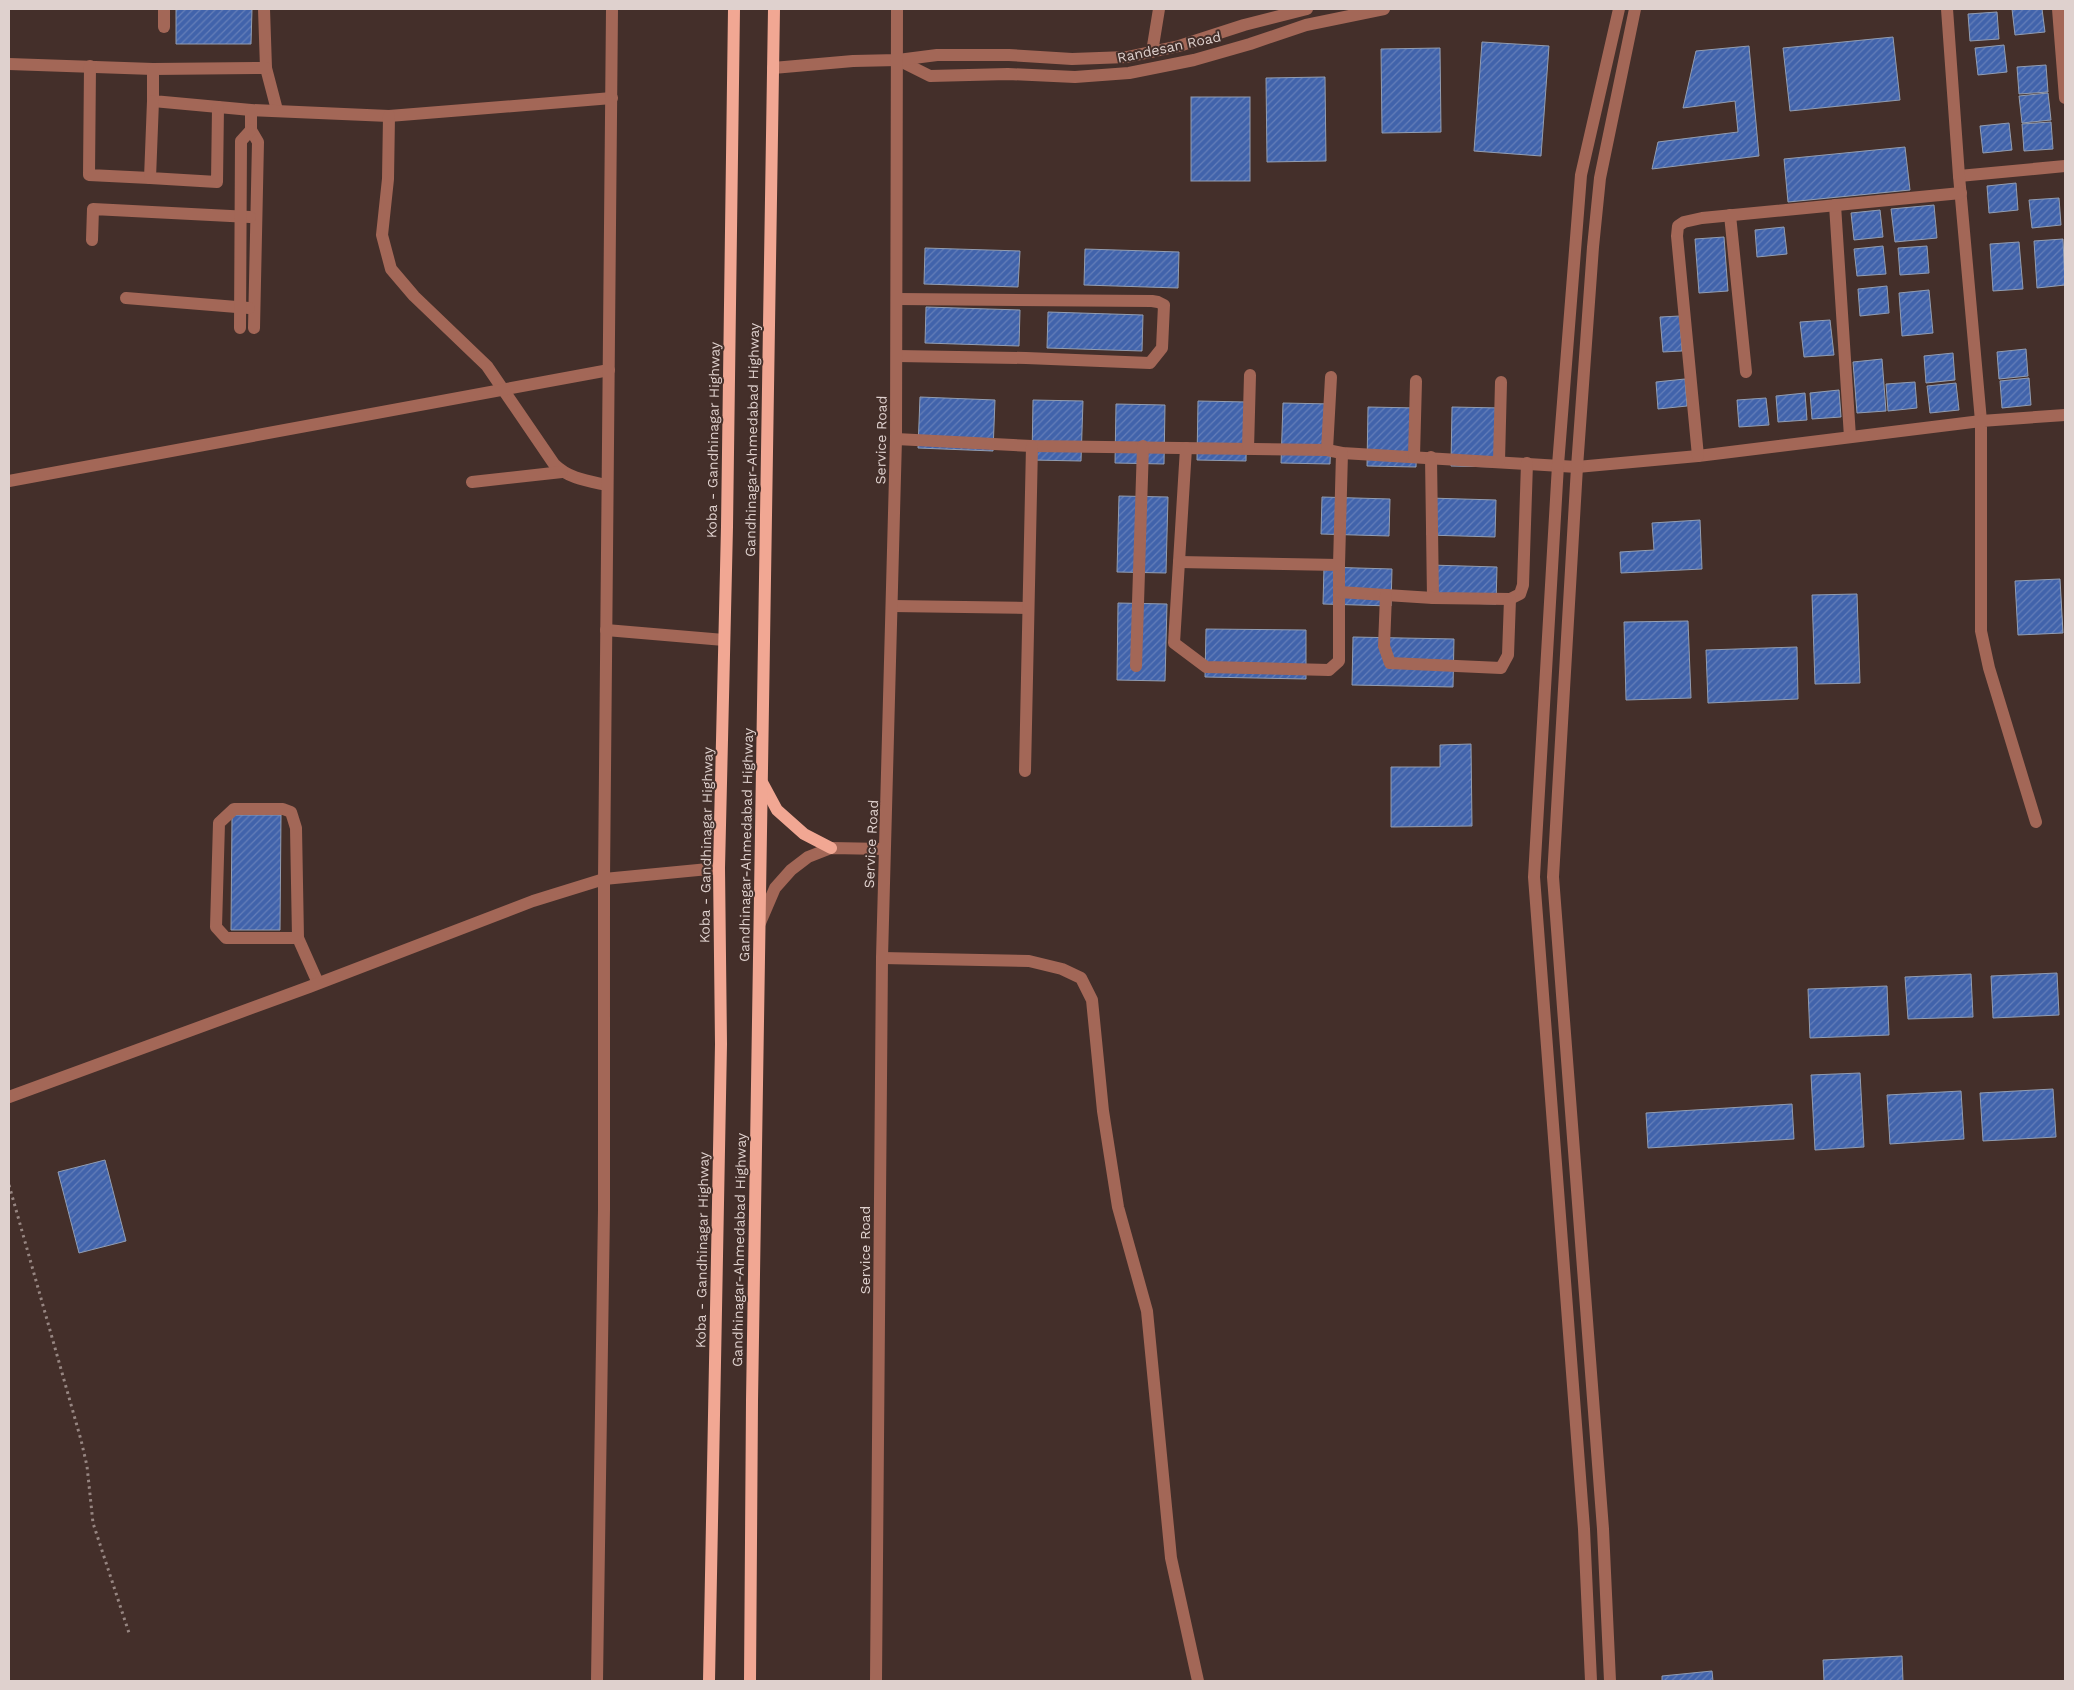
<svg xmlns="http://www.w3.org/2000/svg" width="2074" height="1690" viewBox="0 0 2074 1690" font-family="'Work Sans',sans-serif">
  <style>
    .building { fill: url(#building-hatch); stroke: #929db1 }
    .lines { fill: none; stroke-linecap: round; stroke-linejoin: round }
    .path { stroke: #978682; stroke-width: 3; stroke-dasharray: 2.5 4; stroke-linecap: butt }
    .minor { stroke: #a36757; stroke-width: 12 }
    .major { stroke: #f1a793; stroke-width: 12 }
    .labels { text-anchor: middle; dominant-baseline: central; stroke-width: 4; stroke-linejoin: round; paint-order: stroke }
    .street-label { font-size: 14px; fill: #dfd1ce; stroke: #442f2a }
  </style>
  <defs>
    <pattern id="building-hatch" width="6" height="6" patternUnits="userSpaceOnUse" patternTransform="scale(1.25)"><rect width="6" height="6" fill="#4163ab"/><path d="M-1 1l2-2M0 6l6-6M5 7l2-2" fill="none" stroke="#657fb9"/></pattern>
  </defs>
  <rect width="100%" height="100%" fill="#442f2a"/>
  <g class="building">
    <path d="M176,9H252L251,44H176Z"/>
    <path d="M2012,9H2042L2045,32L2015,35Z"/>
    <path d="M1997,12L1999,39L1970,41L1968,14Z"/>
    <path d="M1893,37L1900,100L1790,111L1783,48Z"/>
    <path d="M1482,42L1549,46L1541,156L1474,151Z"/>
    <path d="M2004,45L2007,72L1978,75L1975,48Z"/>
    <path d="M1749,46L1759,156L1652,169L1658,142L1738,132L1735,101L1683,108L1696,51Z"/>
    <path d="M1440,48L1441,132L1382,133L1381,49Z"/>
    <path d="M2046,65L2048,92L2019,94L2017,67Z"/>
    <path d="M1325,77L1326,161L1267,162L1266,78Z"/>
    <path d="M2048,93L2051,120L2022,123L2019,96Z"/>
    <rect x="1191" y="97" width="59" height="84"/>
    <path d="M2051,122L2053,149L2024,151L2022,124Z"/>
    <path d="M2009,123L2012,150L1983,153L1980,126Z"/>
    <path d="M1905,147L1910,190L1788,202L1784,159Z"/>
    <path d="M2016,183L2018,210L1989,213L1987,186Z"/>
    <path d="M2059,198L2061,225L2032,228L2029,200Z"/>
    <path d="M1934,205L1937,238L1895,242L1891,209Z"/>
    <path d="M1880,210L1883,237L1854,240L1851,213Z"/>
    <path d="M1784,227L1787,254L1757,257L1755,230Z"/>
    <path d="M1724,237L1728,291L1699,293L1695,239Z"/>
    <path d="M2063,239L2065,285L2037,288L2034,241Z"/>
    <path d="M2019,242L2023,289L1993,291L1990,244Z"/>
    <path d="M1883,246L1886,274L1857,276L1854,249Z"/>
    <path d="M1927,246L1929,273L1900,275L1898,248Z"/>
    <path d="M925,248L1020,251L1018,287L924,284Z"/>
    <path d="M1085,249L1179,252L1178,288L1084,285Z"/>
    <path d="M1887,286L1889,313L1860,316L1858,289Z"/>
    <path d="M1929,290L1933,333L1902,336L1899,293Z"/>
    <path d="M926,307L1020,310L1019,346L925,343Z"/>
    <path d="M1048,312L1143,315L1142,351L1047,348Z"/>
    <path d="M1680,316L1682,351L1663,352L1660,317Z"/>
    <path d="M1830,320L1834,355L1804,357L1800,322Z"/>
    <path d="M2026,349L2028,376L1999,379L1997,352Z"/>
    <path d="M1953,353L1955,380L1926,383L1924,356Z"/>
    <path d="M1882,359L1886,411L1857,413L1853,362Z"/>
    <path d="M2029,378L2031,405L2002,408L2000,381Z"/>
    <path d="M1685,379L1687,406L1658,409L1656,382Z"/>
    <path d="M1915,382L1917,408L1888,411L1886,384Z"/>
    <path d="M1956,383L1959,410L1930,413L1927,386Z"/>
    <path d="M1839,390L1841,417L1812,419L1810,393Z"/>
    <path d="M1805,393L1807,420L1778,422L1776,396Z"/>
    <path d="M920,397L995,400L993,451L918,448Z"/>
    <path d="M1766,398L1769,425L1739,427L1737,400Z"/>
    <path d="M1033,400L1083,401L1081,461L1032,460Z"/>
    <path d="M1198,401L1247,402L1246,461L1197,460Z"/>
    <path d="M1283,403L1332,404L1330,464L1281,463Z"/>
    <path d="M1116,404L1165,405L1164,464L1115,463Z"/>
    <path d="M1368,407L1418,408L1416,467L1367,466Z"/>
    <path d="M1452,407L1501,408L1500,467L1451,466Z"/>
    <path d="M1119,496L1168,497L1166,573L1117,572Z"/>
    <path d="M1322,497L1390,499L1389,536L1321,534Z"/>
    <path d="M1429,498L1496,500L1495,537L1427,535Z"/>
    <path d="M1700,520L1702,569L1621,573L1620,552L1654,550L1652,523Z"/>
    <path d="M1430,565L1497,567L1496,604L1429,602Z"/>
    <path d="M1324,567L1392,569L1391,606L1323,604Z"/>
    <path d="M2060,579L2063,633L2018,635L2015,581Z"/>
    <path d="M1857,594L1860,683L1815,684L1812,595Z"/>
    <path d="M1118,603L1167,604L1165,681L1117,680Z"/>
    <path d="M1688,621L1691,698L1626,700L1624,622Z"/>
    <path d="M1206,629L1306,630V679L1205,677Z"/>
    <path d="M1353,637L1454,639L1453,687L1352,685Z"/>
    <path d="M1797,647L1798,699L1708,703L1706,650Z"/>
    <path d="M1471,744L1472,826L1391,827V767H1440V745Z"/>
    <path d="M232,815H281L280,930H231Z"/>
    <path d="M2057,973L2059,1015L1993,1018L1991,976Z"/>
    <path d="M1971,974L1973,1017L1908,1019L1905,977Z"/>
    <path d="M1887,986L1889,1035L1810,1038L1808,989Z"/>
    <path d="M1860,1073L1864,1147L1815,1150L1811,1075Z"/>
    <path d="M2053,1089L2056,1137L1983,1141L1980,1093Z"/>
    <path d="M1961,1091L1964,1139L1890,1144L1887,1095Z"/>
    <path d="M1792,1104L1794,1139L1648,1148L1646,1113Z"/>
    <path d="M105,1160L126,1241L79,1253L58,1172Z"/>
    <path d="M1902,1656L1903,1681H1824L1823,1660Z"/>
    <path d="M1712,1671L1713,1681H1662V1676Z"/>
  </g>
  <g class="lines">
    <path class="path" d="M9,1185L81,1440L87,1466L93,1523L129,1633"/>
    <g class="minor">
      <path d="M264,9L266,68L277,110"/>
      <path d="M2058,9L2065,98"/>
      <path d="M164,27V9"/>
      <path d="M1152,52L1159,9"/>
      <path d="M898,60L930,76L1008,74L1075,77L1129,73L1194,60L1250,44L1306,25L1384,9"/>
      <path d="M9,64L153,69L266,68"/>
      <path d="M90,66L89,175L150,178"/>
      <path d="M773,68L853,61L898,60L937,55H1009L1072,59L1127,57L1179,46L1244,25L1307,9"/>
      <path d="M153,69V101L251,110L389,116L612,98"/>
      <path d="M153,101L150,178L217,182L218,107"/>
      <path d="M251,110V130L258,142L254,328"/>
      <path d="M389,116L388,179L382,235L391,269L414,296L487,366L554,464C569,479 588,481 607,485"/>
      <path d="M1959,176L2065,166"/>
      <path d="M1835,205L1850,437"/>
      <path d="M1730,215L1746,372"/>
      <path d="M92,240L93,209L250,217"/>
      <path d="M126,298L249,308"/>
      <path d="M240,328L241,141L251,130"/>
      <path d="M897,356L1026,358L1150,363L1162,348L1164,305L1158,302L1152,301L898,299"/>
      <path d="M896,439L1032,446L1327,450L1342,453L1577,467L1698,456L1981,421L1959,176L1947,9"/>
      <path d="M1186,448L1174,643L1206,667L1329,670L1339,661V565L1342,453"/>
      <path d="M1248,449L1250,375"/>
      <path d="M1327,450L1331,377"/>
      <path d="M1414,456L1416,381"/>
      <path d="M1698,456L1677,236L1678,226L1684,222L1702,218L1961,193"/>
      <path d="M1431,457L1433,598"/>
      <path d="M1499,461L1501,382"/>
      <path d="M9,481L609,370"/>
      <path d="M472,482L562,472"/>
      <path d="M1179,562L1339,565"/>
      <path d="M1339,592L1433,598L1510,599L1520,594L1523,585L1527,463"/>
      <path d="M1386,595L1384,646L1390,663L1501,668L1508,655L1510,599"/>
      <path d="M892,606L1028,608"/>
      <path d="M606,630L724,640"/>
      <path d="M1136,666L1143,446"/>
      <path d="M1025,771L1032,446"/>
      <path d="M2036,822L1989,668L1981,631V421L2065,415"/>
      <path d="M760,923L775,888L791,870L808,857L831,848L884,849"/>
      <path d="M298,938H226L216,927L219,823L234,809H283L291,812L296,828L298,938L318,983"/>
      <path d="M882,958L1029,961L1062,969L1081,978L1092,1000L1103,1111L1118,1207L1147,1311L1171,1558L1198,1681"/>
      <path d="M9,1097L309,987L533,901L604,879L719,868"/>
      <path d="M597,1681L604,1210V879L612,9"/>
      <path d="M876,1681L882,958L896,439L897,9"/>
      <path d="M1591,1681L1584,1529L1534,877L1558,465L1581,175L1619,9"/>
      <path d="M1610,1681L1603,1529L1553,877L1577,467L1593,247L1600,178L1635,9"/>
    </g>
    <g class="major">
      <path d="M763,784L777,810L804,834L831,848"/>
      <path d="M709,1681L721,1044L719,868L727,527L734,9"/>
      <path d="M750,1681L752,1401L774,9"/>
    </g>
  </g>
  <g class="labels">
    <g class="street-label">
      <text transform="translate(1169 47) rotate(-12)">Randesan Road</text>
      <text transform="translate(713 440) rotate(-89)">Koba - Gandhinagar Highway</text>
      <text transform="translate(752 440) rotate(-89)">Gandhinagar-Ahmedabad Highway</text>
      <text transform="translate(881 440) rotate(-89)">Service Road</text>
      <text transform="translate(871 844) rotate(-87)">Service Road</text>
      <text transform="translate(706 845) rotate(-89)">Koba - Gandhinagar Highway</text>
      <text transform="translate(746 845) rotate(-89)">Gandhinagar-Ahmedabad Highway</text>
      <text transform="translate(702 1250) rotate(-89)">Koba - Gandhinagar Highway</text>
      <text transform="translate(739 1250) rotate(-89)">Gandhinagar-Ahmedabad Highway</text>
      <text transform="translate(865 1250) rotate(-90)">Service Road</text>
    </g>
  </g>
  <rect width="2074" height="1690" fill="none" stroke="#dfd1ce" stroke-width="20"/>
</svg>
